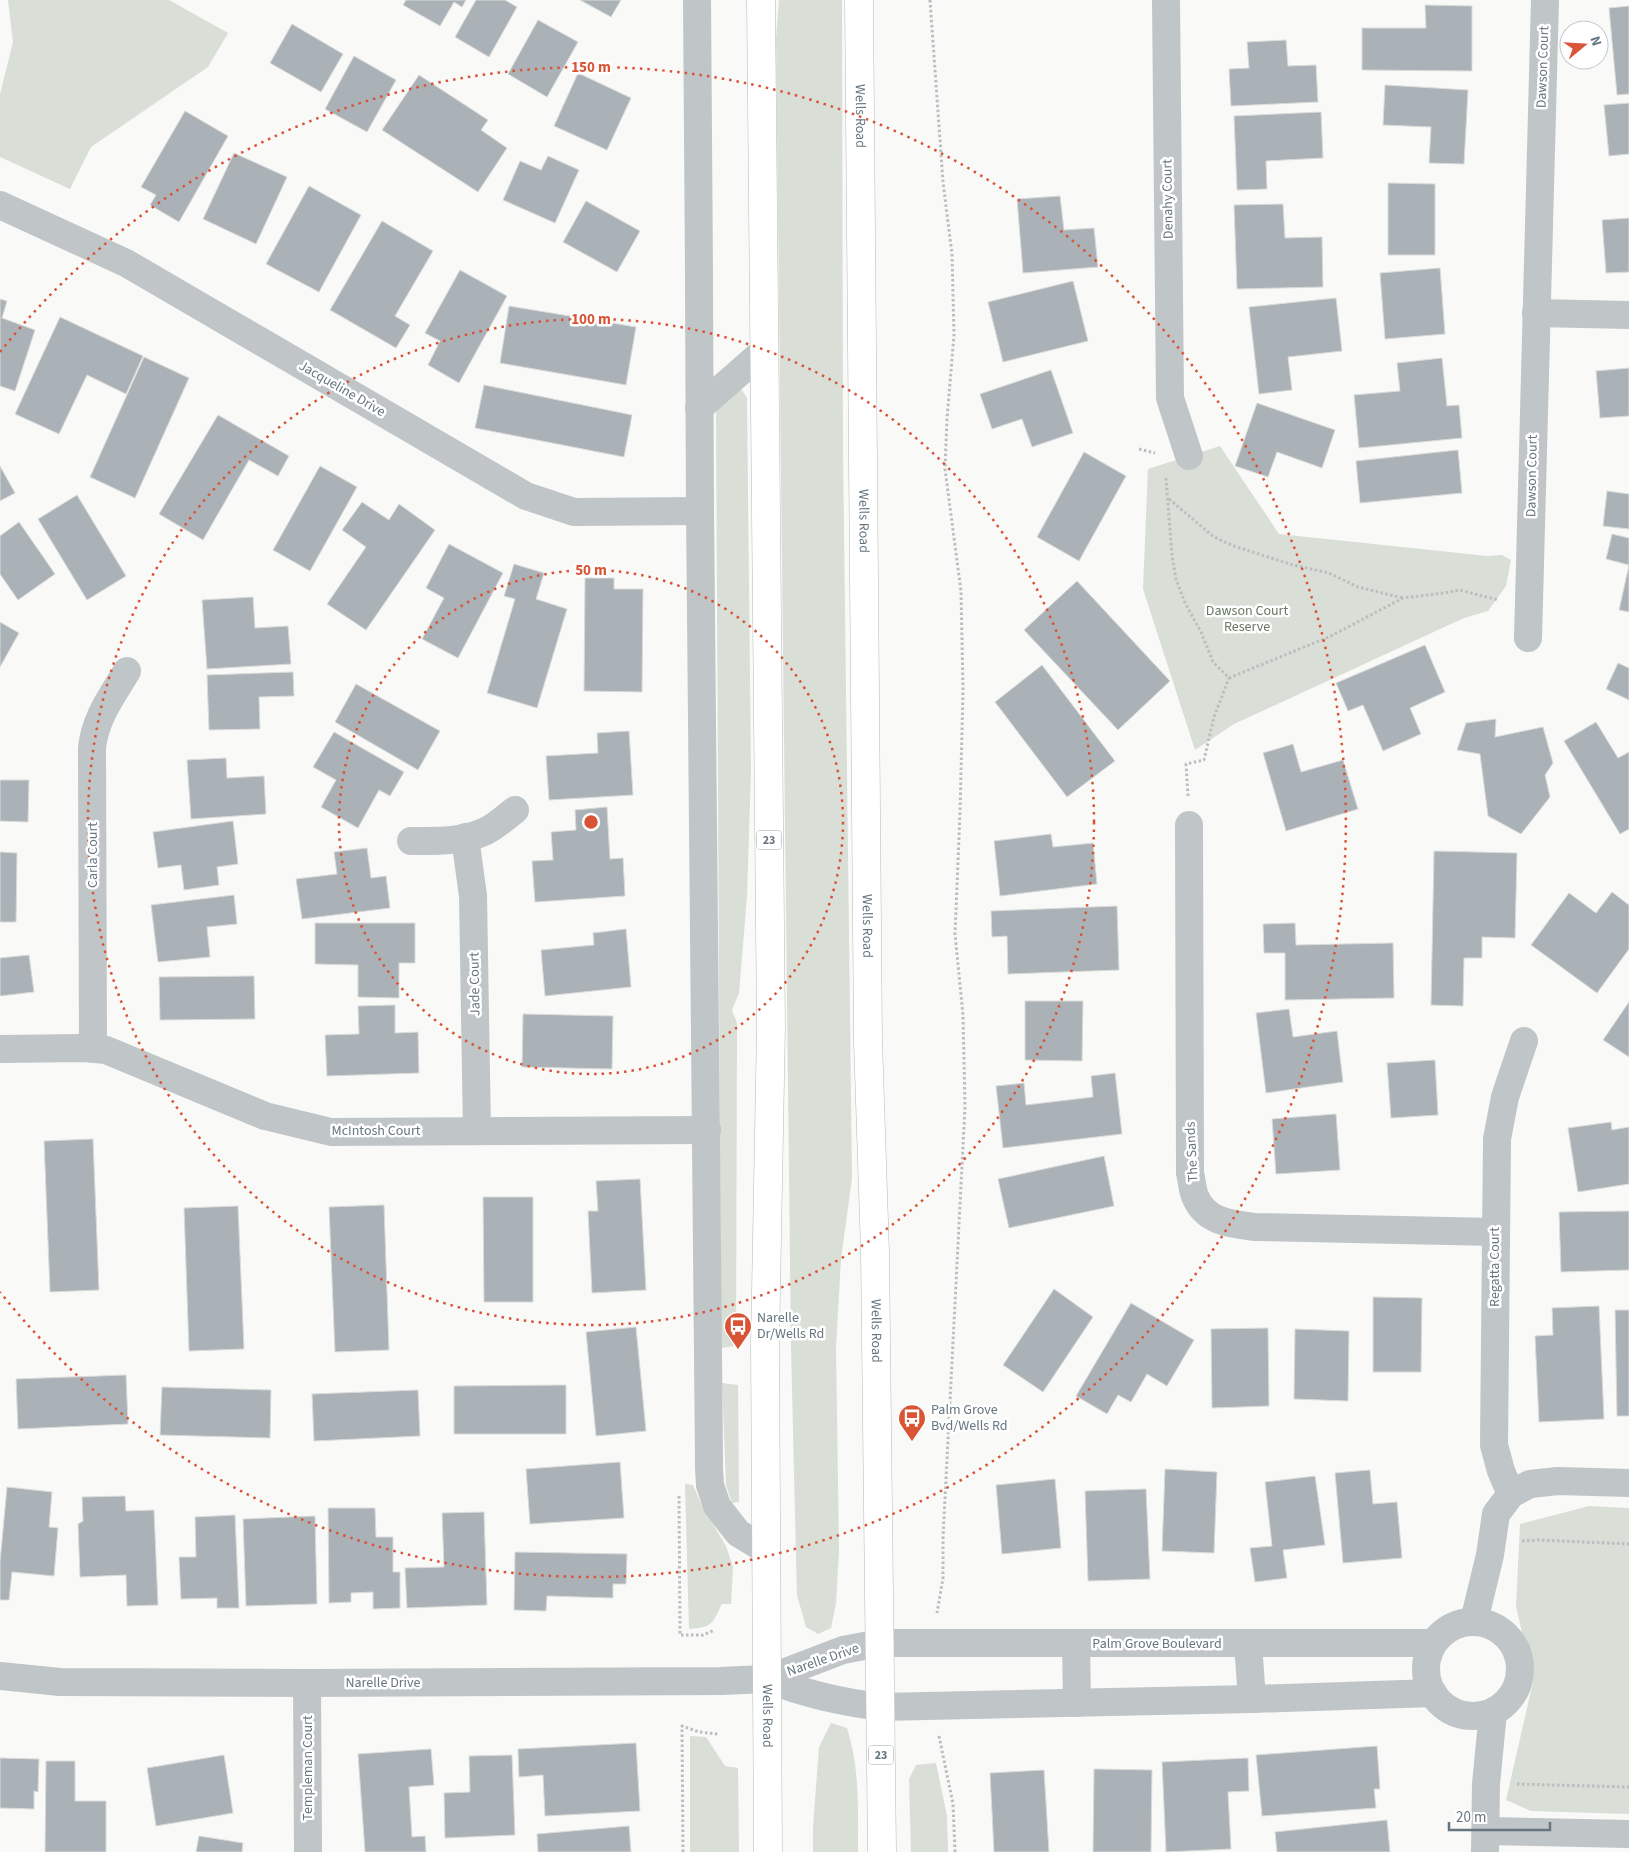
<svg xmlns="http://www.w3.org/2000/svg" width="1629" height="1852" viewBox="0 0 1629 1852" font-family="'Source Sans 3',sans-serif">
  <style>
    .green { fill: #d9ded6 }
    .building { fill: #aab2b7; stroke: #dbdbd9 }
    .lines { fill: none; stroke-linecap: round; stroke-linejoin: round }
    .major-casing { stroke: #b4b9bd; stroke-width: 29 }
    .path { stroke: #bbbec0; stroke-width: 3; stroke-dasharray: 2.5 2.5; stroke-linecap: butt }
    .minor { stroke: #c0c5c8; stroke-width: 28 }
    .major { stroke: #fff; stroke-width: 28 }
    .ring { fill: none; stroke: #d95437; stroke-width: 2.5; stroke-dasharray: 2.5 5 }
    .labels { text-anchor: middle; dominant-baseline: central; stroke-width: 5; stroke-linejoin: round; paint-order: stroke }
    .shield { fill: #fff; stroke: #949fa6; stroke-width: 1 }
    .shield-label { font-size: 12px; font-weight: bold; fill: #667680 }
    .street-label { font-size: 14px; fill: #667680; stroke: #fff }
    .park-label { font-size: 14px; fill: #697965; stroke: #fff }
    .poi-label { font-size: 14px; fill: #667680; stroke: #fff; text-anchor: start }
    .centre { fill: #d95437; stroke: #fff; stroke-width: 2.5 }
    .ring-label { font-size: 15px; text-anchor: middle; font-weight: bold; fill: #d95437; stroke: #fff; stroke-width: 5; stroke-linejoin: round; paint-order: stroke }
  </style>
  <rect width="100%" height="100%" fill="#f9f9f7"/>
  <g class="green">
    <path d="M8,0H169L228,33L208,67L91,147L70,189L0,157V94L13,42Z"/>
    <path d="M779,0H842L843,449L852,1178L841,1259L836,1347L839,1551L836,1603L831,1628L818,1634L806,1627L797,1595L791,1348L776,39Z"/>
    <path d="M742,390L747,398L751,770L747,897L739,993L732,1010L737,1023L736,1346L721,1348L716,413C722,397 724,392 742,390Z"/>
    <path d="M1220,446L1279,534L1487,556L1502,555L1511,560L1506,586L1488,611L1464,618L1234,724L1195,750L1143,589L1148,469Z"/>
    <path d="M722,1383L738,1385L739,1502L732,1503L726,1485Z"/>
    <path d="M685,1484L693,1485L702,1506L726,1546L733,1567L731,1604H722C712,1624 713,1627 689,1629Z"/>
    <path d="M1589,1506L1629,1508V1814L1531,1811L1506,1800L1533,1682L1516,1606L1520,1524Z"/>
    <path d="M831,1723L847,1728C860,1769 858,1810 858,1852H813V1827L819,1747Z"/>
    <path d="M690,1736L706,1737L725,1766L738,1768L739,1852H690Z"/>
    <path d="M936,1763L947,1816L948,1852H911L909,1779L916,1765Z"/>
  </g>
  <g class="building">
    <path d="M406,0H466L462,7L454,2L440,26L403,5Z"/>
    <path d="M476,0H505L517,7L489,57L455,37Z"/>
    <path d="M580,0H621L611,17Z"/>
    <path d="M1425,5L1472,6V71L1362,70V28H1426Z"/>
    <path d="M1629,6V94L1617,95L1609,8Z"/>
    <path d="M538,20L578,42L547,97L508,74Z"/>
    <path d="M292,24L343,54L321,92L270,63Z"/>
    <path d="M1286,40L1288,66L1316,65L1318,102L1231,106L1229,69L1249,68L1247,42Z"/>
    <path d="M354,56L396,80L367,132L325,109Z"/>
    <path d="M578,73L631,98L607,150L554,126Z"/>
    <path d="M419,75L488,120L481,130L507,148L478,192L382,130Z"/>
    <path d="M1385,85L1468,90L1464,164L1429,163L1431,127L1383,125Z"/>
    <path d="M1629,103V154L1609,156L1604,105Z"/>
    <path d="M185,111L228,136L179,222L150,205L156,195L141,187Z"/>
    <path d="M1321,112L1323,158L1266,161L1267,189L1237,190L1234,116Z"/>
    <path d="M234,153L287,177L256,244L203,219Z"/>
    <path d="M548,156L579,170L555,223L503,200L520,161L541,170Z"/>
    <path d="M1388,183L1435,184V255H1388Z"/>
    <path d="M309,186L361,215L319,292L266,264Z"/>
    <path d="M1060,196L1064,230L1094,228L1098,267L1023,273L1017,199Z"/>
    <path d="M586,201L640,231L617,272L563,242Z"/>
    <path d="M1283,204L1285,238L1322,237L1323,287L1237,289L1234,205Z"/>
    <path d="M1629,218V272L1606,273L1602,220Z"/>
    <path d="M382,221L433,251L395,316L410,325L396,348L330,310Z"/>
    <path d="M1440,268L1445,334L1385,339L1380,273Z"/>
    <path d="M460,270L507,296L459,383L428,365L440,341L425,333Z"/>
    <path d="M1073,281L1088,341L1003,362L988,302Z"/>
    <path d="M1336,298L1342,351L1288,357L1292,390L1259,394L1249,307Z"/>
    <path d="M0,299L7,301L2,318L35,330L15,391L0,386Z"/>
    <path d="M509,306L636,327L626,385L500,363Z"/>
    <path d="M60,317L143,356L126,394L87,375L59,434L15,414Z"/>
    <path d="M144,357L189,378L135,498L90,477Z"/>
    <path d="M1442,358L1447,406L1459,405L1462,438L1359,448L1354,395L1400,391L1397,363Z"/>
    <path d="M1629,368V416L1600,418L1596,371Z"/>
    <path d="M1051,370L1073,433L1032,447L1022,419L992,429L980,394Z"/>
    <path d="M484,385L632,415L624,457L475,428Z"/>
    <path d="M1257,403L1335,430L1322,468L1277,452L1268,477L1235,466Z"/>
    <path d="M218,415L289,456L278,476L249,460L203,540L159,514Z"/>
    <path d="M1458,450L1462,493L1360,503L1356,461Z"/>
    <path d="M1084,452L1126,476L1079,561L1037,537Z"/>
    <path d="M0,466L15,493L0,501Z"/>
    <path d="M320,466L357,487L310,571L273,550Z"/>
    <path d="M1607,491L1629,494V529L1603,526Z"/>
    <path d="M77,495L126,576L87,600L38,519Z"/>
    <path d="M362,502L389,520L399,504L435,530L366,630L327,604L366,547L342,530Z"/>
    <path d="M19,522L55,574L18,600L0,574V536Z"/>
    <path d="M1612,534L1629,538V612L1619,610L1629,565L1606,559Z"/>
    <path d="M449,544L503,573L458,658L422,639L444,598L426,588Z"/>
    <path d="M514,564L544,573L536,599L567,609L537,708L487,693L515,599L504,596Z"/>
    <path d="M585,578H614V589H643L642,692L584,691Z"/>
    <path d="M1077,581L1170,681L1118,730L1024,630Z"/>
    <path d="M253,597L255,628L288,626L291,664L207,669L202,600Z"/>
    <path d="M0,622L19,633L0,667Z"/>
    <path d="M1425,645L1445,692L1410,708L1421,734L1383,751L1363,705L1348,711L1336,683Z"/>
    <path d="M1618,663L1629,668V700L1606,689Z"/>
    <path d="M1042,665L1115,761L1067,797L995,702Z"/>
    <path d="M293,672L294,696L259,697L260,729L209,730L207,675Z"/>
    <path d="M356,684L440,731L418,770L335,722Z"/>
    <path d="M1496,719L1495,737L1543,727L1553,763L1545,775L1550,797L1521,834L1488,816L1480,754L1457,750L1466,723Z"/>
    <path d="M1596,722L1618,758L1629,752V829L1620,834L1564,741Z"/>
    <path d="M629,731L633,795L549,800L546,756L598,753L597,733Z"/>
    <path d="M334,732L404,772L390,796L379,790L358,828L321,807L336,780L313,767Z"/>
    <path d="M1293,744L1301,772L1343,760L1358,809L1286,831L1263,753Z"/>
    <path d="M226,758L227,778L264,776L266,814L191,819L187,760Z"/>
    <path d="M0,780H29L28,822L0,821Z"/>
    <path d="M607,807L610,859L623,858L625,896L535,902L532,861L553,860L551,832L576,830L575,810Z"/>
    <path d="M233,821L238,864L217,867L219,885L184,890L181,865L158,868L153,832Z"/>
    <path d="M1051,834L1053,847L1093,843L1097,884L1000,896L994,841Z"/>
    <path d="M367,848L371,878L386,876L390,908L302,919L296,879L337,874L334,852Z"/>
    <path d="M1434,851L1517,853L1515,938L1482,937V958H1464L1463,1006L1431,1005Z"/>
    <path d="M0,852L17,853L16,922H0Z"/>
    <path d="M1612,892L1629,905V949L1597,993L1531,945L1569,893L1596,913Z"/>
    <path d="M234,895L237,924L207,927L210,957L158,962L151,905Z"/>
    <path d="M1117,906L1119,970L1008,974L1007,936L992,937L991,911Z"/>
    <path d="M315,923H415V963H399V998L358,997V965L315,964Z"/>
    <path d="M1295,923L1296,945L1393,943L1394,998L1285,1000V953H1264L1263,924Z"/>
    <path d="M626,929L631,987L545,996L541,950L594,945L593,933Z"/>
    <path d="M29,955L34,992L0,996V958Z"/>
    <path d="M254,976L255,1019L160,1020L159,977Z"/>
    <path d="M1025,1001H1083L1082,1061L1025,1060Z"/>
    <path d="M1629,1002V1057L1603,1040Z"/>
    <path d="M395,1005V1033L418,1032L419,1073L327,1076L325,1035L359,1034L358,1006Z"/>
    <path d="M1289,1009L1293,1037L1337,1031L1343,1082L1266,1093L1256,1013Z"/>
    <path d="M523,1014L613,1016L612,1069L522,1067Z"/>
    <path d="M1435,1060L1438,1115L1391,1118L1387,1063Z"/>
    <path d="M1115,1073L1122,1134L1003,1148L996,1086L1024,1083L1026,1105L1093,1097L1091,1076Z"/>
    <path d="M1336,1114L1340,1170L1276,1174L1272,1119Z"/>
    <path d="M1611,1122L1612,1130L1629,1127V1184L1578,1192L1568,1128Z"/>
    <path d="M93,1139L99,1290L50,1292L44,1141Z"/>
    <path d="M1104,1156L1114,1206L1009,1228L998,1179Z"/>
    <path d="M640,1179L646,1290L592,1293L588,1211H598L596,1181Z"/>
    <path d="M483,1197H533V1302H484Z"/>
    <path d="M384,1205L389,1350L335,1352L329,1207Z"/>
    <path d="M238,1206L244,1349L189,1351L184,1208Z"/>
    <path d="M1629,1211V1270L1561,1272L1559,1212Z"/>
    <path d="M1054,1289L1093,1317L1043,1392L1003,1365Z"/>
    <path d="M1373,1297L1422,1298L1421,1372H1373Z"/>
    <path d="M1131,1303L1194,1340L1167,1386L1147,1374L1131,1402L1118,1395L1107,1414L1076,1396Z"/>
    <path d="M1599,1306L1604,1419L1539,1422L1535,1336L1553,1335L1552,1308Z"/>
    <path d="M1615,1310H1629V1416H1617Z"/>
    <path d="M636,1327L646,1431L596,1436L586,1332Z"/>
    <path d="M1268,1328L1269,1406L1212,1408L1211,1329Z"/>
    <path d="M1295,1329L1349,1331L1348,1401L1294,1399Z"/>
    <path d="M126,1375L128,1424L18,1429L16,1379Z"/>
    <path d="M566,1385V1434H454V1386Z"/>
    <path d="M162,1387L271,1390L270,1438L160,1435Z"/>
    <path d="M418,1390L420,1436L314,1441L312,1394Z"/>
    <path d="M620,1462L624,1518L530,1524L526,1469Z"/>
    <path d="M1165,1469L1217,1472L1214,1553L1162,1551Z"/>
    <path d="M1370,1470L1373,1504L1397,1502L1402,1558L1343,1563L1335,1473Z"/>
    <path d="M1315,1476L1325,1545L1283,1550L1287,1578L1255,1582L1250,1548L1272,1546L1265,1482Z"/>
    <path d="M1055,1479L1061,1548L1002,1554L996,1485Z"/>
    <path d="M7,1487L52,1492L49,1527L58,1528L54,1576L12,1572L9,1600H0V1562Z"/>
    <path d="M1146,1489L1150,1579L1088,1581L1085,1491Z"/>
    <path d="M125,1496L126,1511L154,1510L158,1605L127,1606L126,1575L80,1577L78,1524L83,1521L82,1497Z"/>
    <path d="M328,1508H375L376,1537H393V1572H400V1608L373,1609V1592L351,1593V1602L329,1603Z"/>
    <path d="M484,1512L487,1605L407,1608L405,1568L444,1567L442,1513Z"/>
    <path d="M235,1515L239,1608H217V1598L181,1599L179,1557H196L195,1517Z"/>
    <path d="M315,1516L317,1604L246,1606L243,1519Z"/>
    <path d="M515,1552L627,1554L626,1584H613V1598L547,1596L546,1611L514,1610Z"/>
    <path d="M636,1743L640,1811L545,1816L543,1775L519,1777L518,1749Z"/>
    <path d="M1377,1746L1380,1789H1374L1376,1808L1262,1816L1256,1755Z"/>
    <path d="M431,1749L434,1785L409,1787L412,1837L425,1836L426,1852H365L358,1754Z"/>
    <path d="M224,1755L233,1813L156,1826L147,1768Z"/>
    <path d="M512,1755L515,1835L445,1838L444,1793L470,1792L469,1756Z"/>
    <path d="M0,1758L39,1759L38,1792L34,1791V1809L0,1808Z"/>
    <path d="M1248,1758L1249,1791L1228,1792L1231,1849L1166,1852L1162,1762Z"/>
    <path d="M46,1761H75V1801H106V1852H45Z"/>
    <path d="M1094,1769L1152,1770L1151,1852H1093Z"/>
    <path d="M1044,1770L1049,1852H994L990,1773Z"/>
    <path d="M1387,1820L1390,1852H1277L1275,1832Z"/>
    <path d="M629,1826L631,1852H538L537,1834Z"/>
    <path d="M199,1836L243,1843L242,1852H196Z"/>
  </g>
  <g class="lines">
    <g class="major-casing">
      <g id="major">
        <path id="s1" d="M761,0L771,1027L765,1344L768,1852"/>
        <path id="s2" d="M859,0L868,1041L875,1252L882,1852"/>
      </g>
    </g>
    <g class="path">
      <path d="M930,0L943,182L952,254L954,335L947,419L945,469L961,591L963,690L960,813L955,934L963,1015L965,1107L943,1538V1578L937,1613"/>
      <path d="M1139,449L1155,453"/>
      <path d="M1166,478L1172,556L1176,579L1185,603L1201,632L1213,662L1229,678L1331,636L1403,598L1444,593L1460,590L1498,600"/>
      <path d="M1169,499L1214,537L1234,546L1293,565L1329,573L1358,587L1403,598"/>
      <path d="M1188,796L1186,764L1204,760L1214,717L1229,678"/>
      <path d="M679,1496L680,1635H703L715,1630"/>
      <path d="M1522,1541L1539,1540L1629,1544"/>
      <path d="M939,1736L953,1804L955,1852"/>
      <path d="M1517,1784L1629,1787"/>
      <path d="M683,1852L682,1726L699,1732L718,1734"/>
    </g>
    <g class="minor">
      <path d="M697,0C699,170 699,339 700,509C701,828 707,1148 709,1468L710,1485L717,1506L738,1533L766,1550"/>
      <path d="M1166,0L1170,398L1189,456"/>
      <path d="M0,205L126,263L526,496L574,512L700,511"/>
      <path d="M1536,313L1629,315"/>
      <path d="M699,408L765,350"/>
      <path d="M1528,638L1545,0"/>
      <path d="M1189,825L1190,1173C1192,1180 1192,1189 1195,1196C1205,1222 1231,1224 1255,1227L1495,1232"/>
      <path d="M465,837L473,896L477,1131"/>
      <path d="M411,841C436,841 463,842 486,831C496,826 506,817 515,810"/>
      <path d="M93,1048L92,748C95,718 112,696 127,671"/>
      <path d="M0,1049L83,1048L106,1050L265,1116L331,1132L707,1130"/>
      <path d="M1511,1494L1501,1471L1494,1445L1497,1139L1505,1097L1524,1041"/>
      <path d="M1474,1621L1490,1555L1496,1514L1511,1494L1530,1484L1558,1481L1629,1483"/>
      <circle cx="1473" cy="1669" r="47"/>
      <path d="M1076,1643L1077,1703"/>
      <path d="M1248,1644L1252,1699"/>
      <path d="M0,1676L60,1682L307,1683L720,1681L767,1679L843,1650L880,1643H1433"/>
      <path d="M767,1679C805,1694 840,1702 881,1707L1252,1699L1433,1693"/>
      <path d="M307,1683L308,1852"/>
      <path d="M1486,1831L1629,1834"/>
      <path d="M1485,1852L1486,1784L1493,1712"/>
    </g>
    <use href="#major" class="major"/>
  </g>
  <g class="ring">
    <circle cx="591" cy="822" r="252"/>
    <circle cx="591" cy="822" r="503"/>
    <path d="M0 352A755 755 0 1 1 0 1292"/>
  </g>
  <defs>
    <g id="bus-pin" transform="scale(1.4375)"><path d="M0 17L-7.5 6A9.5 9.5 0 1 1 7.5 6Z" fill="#d95437" stroke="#fff"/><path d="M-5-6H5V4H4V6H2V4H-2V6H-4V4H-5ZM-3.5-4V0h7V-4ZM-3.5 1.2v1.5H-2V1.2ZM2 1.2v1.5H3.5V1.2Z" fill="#fff"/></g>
  </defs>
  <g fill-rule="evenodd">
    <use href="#bus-pin" x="738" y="1326"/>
    <use href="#bus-pin" x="912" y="1418"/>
  </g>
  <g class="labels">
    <g class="shield">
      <rect x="756.5" y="830.5" width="25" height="19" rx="4"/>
      <rect x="868.5" y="1745.5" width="25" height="19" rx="4"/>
    </g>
    <g class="shield-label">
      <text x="769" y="840">23</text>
      <text x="881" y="1755">23</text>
    </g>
    <g class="street-label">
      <text transform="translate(1543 67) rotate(-88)">Dawson Court</text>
      <text stroke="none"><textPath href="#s2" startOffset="116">Wells Road</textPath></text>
      <text transform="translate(1168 199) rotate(-91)">Denahy Court</text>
      <text transform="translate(342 389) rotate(30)">Jacqueline Drive</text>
      <text transform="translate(1532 476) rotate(-89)">Dawson Court</text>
      <text stroke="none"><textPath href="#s2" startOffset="521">Wells Road</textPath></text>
      <text transform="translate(93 855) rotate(-90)">Carla Court</text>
      <text stroke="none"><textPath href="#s2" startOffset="926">Wells Road</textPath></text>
      <text transform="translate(475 984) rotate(-91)">Jade Court</text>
      <text x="376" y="1131">McIntosh Court</text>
      <text transform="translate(1192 1152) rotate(-93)">The Sands</text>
      <text transform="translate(1495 1267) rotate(-90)">Regatta Court</text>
      <text stroke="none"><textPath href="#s2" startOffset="1331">Wells Road</textPath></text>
      <text x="1157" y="1644">Palm Grove Boulevard</text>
      <text transform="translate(823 1660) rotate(-19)">Narelle Drive</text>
      <text x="383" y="1683">Narelle Drive</text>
      <text stroke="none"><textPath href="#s1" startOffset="1716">Wells Road</textPath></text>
      <text transform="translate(308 1768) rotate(-90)">Templeman Court</text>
    </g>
    <g class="park-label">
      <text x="1247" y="611">Dawson Court<tspan x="1247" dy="16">Reserve</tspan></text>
    </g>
    <g class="poi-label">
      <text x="757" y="1318">Narelle<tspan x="757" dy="16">Dr/Wells Rd</tspan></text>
      <text x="931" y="1410">Palm Grove<tspan x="931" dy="16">Bvd/Wells Rd</tspan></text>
    </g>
  </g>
  <circle cx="591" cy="822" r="8" class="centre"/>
  <g class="ring-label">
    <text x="591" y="72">150 m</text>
    <text x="591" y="324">100 m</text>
    <text x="591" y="575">50 m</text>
  </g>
  <g transform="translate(1584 45) rotate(72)"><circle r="24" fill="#ffffff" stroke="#c2c8cc"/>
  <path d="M0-4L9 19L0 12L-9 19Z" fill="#d95437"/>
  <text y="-8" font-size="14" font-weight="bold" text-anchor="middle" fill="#667680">N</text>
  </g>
  <path d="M1449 1822v8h101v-8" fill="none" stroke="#667680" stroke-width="2.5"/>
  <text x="1456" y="1822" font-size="15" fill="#667680" stroke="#ffffff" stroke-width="4" paint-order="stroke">20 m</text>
</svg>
